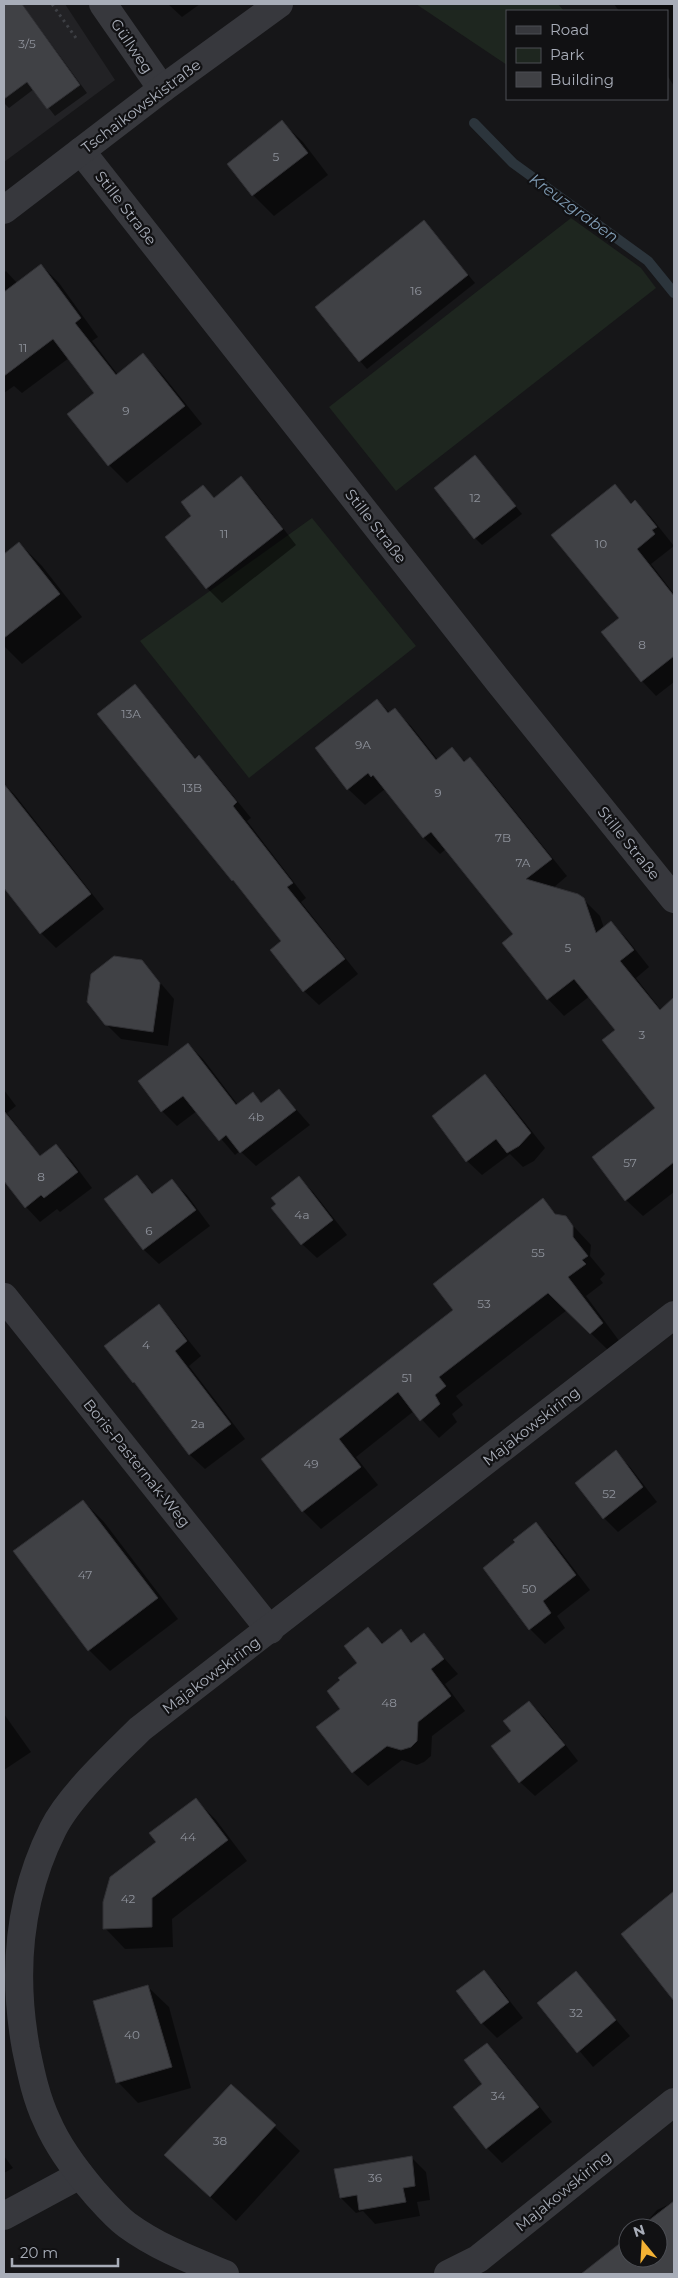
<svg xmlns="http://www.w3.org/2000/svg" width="678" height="2278" viewBox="0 0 678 2278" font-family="Montserrat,sans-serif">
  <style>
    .built { fill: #222225 }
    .green { fill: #1e261f }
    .shadow { fill: #0007 }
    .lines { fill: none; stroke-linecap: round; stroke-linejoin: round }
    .stream { stroke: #2c353c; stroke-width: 10 }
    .building { fill: #404145; stroke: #303034 }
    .path { stroke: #3d3f44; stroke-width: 3; stroke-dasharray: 2.5 4; stroke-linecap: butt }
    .minor { stroke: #37383d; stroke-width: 28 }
    .labels { text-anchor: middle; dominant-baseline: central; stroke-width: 4.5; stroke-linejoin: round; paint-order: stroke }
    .number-label { font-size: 12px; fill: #8e929b }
    .street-label { font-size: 15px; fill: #a8adb8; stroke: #111113 }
    .water-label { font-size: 16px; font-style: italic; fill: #7f9bb3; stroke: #111113 }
  </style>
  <rect width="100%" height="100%" fill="#161618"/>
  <path class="built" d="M4,4H65L115,80L4,162Z"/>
  <g class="green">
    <path d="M416,4H558L564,11H507V65Z"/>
    <path d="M571,218L641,268L656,288L396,491L329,407Z"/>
    <path d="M312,518L416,646L249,778L140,641Z"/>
  </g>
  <g class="shadow">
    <path d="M4,4H22L87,93L55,116L34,89L9,108L4,103Z"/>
    <path d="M168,4H200L182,17Z"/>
    <path d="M614,4H674V86L667,75V11H619Z"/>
    <path d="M282,122L303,142L328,175L274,216L253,195L228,164Z"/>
    <path d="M424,221L475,283L367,369L360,361Z"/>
    <path d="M41,265L59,283L98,337L92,341L118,375L143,355L161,373L202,424L127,483L109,465L69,414L95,393L69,358L22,393L14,386L4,393V273L6,271L17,283Z"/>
    <path d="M475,457L522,514L482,545L475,538Z"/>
    <path d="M241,478L256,493L296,545L222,603L207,588L193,516L203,487L215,499Z"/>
    <path d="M615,486L632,504L635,502L650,516L674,546L651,564L674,594V682L656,696L642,681L621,618Z"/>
    <path d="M19,543L42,566L82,617L22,664L4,646V555Z"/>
    <path d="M135,686L149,701L196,759L199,757L214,772L251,818L247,821L306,898L301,902L358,974L319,1005L304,991L283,941L99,715Z"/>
    <path d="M377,700L390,713L395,710L411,726L438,760L452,749L466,762L470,759L486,775L567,876L553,888L583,899L600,916L604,928L611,923L627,939L649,967L636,978L661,1010L666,1006L674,1014V1192L643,1216L626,1200L657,1108L617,1030L590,996L564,1016L548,999L515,934L446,849L440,854L424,838L385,789L365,805L348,789Z"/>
    <path d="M4,784L15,795L104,909L56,948L41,933L16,902L15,863L4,871Z"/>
    <path d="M142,961L174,999L168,1046L121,1039L106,1024Z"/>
    <path d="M188,1044L203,1059L238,1105L253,1094L262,1103L279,1090L310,1125L256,1166L240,1151L235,1155L197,1111L177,1126L162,1111L139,1081Z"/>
    <path d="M485,1075L499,1090L545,1148L534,1161L523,1167L510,1154L482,1175L467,1161Z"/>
    <path d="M4,1090L16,1106L7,1113L41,1157L56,1146L71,1160L92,1188L60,1212L57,1209L40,1222L26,1207L4,1179Z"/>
    <path d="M137,1176L154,1194L172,1181L187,1195L210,1226L159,1264L144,1250L106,1199Z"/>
    <path d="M299,1178L313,1192L347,1235L317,1258L302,1244Z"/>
    <path d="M543,1200L558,1216L565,1217L591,1245L590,1256L605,1274L600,1279L603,1283L586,1296L620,1342L609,1351L567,1310L456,1396L463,1405L452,1414L457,1422L439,1438L414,1411L356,1457L378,1485L321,1529L303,1511L263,1459L455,1310Z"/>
    <path d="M159,1306L173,1321L201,1356L189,1366L245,1439L205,1469L190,1455L134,1382Z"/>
    <path d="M615,1452L630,1467L657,1502L618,1532L604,1518Z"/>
    <path d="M83,1501L104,1522L178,1619L110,1671L89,1650Z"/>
    <path d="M536,1524L551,1539L590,1590L557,1616L565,1628L545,1644L530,1629L517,1542Z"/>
    <path d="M368,1629L384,1644L401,1631L413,1643L424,1635L458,1674L445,1684L465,1711L432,1736L431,1756L424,1762L417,1765L402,1760L368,1786L353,1772L342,1709L359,1663Z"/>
    <path d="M529,1702L544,1717L578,1761L535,1796L520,1782L512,1731Z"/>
    <path d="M4,1714L31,1752L4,1770Z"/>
    <path d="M196,1800L216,1820L247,1861L172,1919L173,1947L125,1949L105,1928L158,1842Z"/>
    <path d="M674,1893V1997L622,1934Z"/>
    <path d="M484,1972L499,1987L523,2018L497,2038L482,2023Z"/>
    <path d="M576,1973L630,2036L593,2067L539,2003Z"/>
    <path d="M148,1987L169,2007L191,2088L138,2103L118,2082Z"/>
    <path d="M487,2044L501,2059L552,2122L502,2163L487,2148L484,2084Z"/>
    <path d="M231,2085L300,2151L236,2221L191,2179Z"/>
    <path d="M4,2156L13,2168L4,2173Z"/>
    <path d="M412,2158L426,2172L430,2200L417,2202L420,2216L375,2224L363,2211L356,2213L341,2198Z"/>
    <path d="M674,2202V2274H591L588,2270L628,2239V2258H658V2228H641L657,2210Z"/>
  </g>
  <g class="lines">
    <path class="stream" d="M474,123L513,163L648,261L674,293"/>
  </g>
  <g class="building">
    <path d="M4,4H22L80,85L47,109L27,82L4,99Z"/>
    <path d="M282,120L308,153L252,196L227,164Z"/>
    <path d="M424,220L468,275L359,362L315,307Z"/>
    <path d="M41,264L81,318L75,323L116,375L143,353L185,406L108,466L67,414L94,393L53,339L4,376V292Z"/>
    <path d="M475,455L516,506L474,539L434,488Z"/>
    <path d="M241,476L283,529L206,589L165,537L191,516L181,502L203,485L214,498Z"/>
    <path d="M615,484L631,504L635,500L657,527L652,530L655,534L637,549L674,596V656L641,682L601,632L619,618L551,535Z"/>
    <path d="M19,542L60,594L4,638V554Z"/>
    <path d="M135,684L195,759L199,755L237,802L233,806L293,883L287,887L345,959L303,992L270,950L281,941L233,880L232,881L97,714Z"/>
    <path d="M377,699L388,713L395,708L436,760L452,747L464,762L470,757L552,859L526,879L578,894L584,898L596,933L611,921L634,950L620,961L660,1010L674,997V1162L625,1201L592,1157L655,1108L602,1040L615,1030L574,979L547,1000L502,943L513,934L431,832L423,838L373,775L371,777L368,773L347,790L315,748Z"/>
    <path d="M4,784L91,894L40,934L4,888Z"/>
    <path d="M114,956L142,960L160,983L153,1032L105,1025L87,1002L91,974Z"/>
    <path d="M188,1043L236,1105L253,1092L261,1103L279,1089L296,1110L240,1153L226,1135L219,1141L183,1096L161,1112L138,1081Z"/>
    <path d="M485,1074L531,1133L519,1146L507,1153L496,1139L466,1162L432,1116Z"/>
    <path d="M4,1111L40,1156L56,1144L78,1172L44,1198L41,1195L25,1208L4,1181Z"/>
    <path d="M137,1175L152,1194L172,1179L196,1210L143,1250L104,1199Z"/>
    <path d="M299,1176L333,1220L301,1245L271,1208L276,1204L271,1198Z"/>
    <path d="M543,1198L555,1214L566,1216L573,1226V1237L588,1256L582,1260L586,1264L568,1277L603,1323L590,1334L548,1293L439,1377L446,1386L435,1395L440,1404L420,1421L398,1392L339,1439L361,1467L302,1512L261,1459L453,1310L433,1284Z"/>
    <path d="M159,1304L187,1341L175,1351L231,1424L189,1455L134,1382L133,1383L104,1346Z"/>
    <path d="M616,1450L643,1487L603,1519L575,1483Z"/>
    <path d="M83,1500L158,1598L88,1651L13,1551Z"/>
    <path d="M536,1522L576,1575L543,1601L551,1613L529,1630L483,1568L515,1542L513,1540Z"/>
    <path d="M368,1627L382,1644L401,1629L411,1643L424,1633L444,1659L431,1669L451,1696L418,1722L417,1741L411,1747L401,1750L387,1746L352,1773L316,1727L340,1709L327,1691L340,1680L338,1678L357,1663L344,1646Z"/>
    <path d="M529,1701L565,1745L519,1783L491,1746L511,1731L503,1721Z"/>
    <path d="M196,1798L228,1840L152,1898V1927L103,1929V1902L110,1877L156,1842L149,1833Z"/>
    <path d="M674,1891V2001L621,1934Z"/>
    <path d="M484,1970L509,2002L481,2024L456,1991Z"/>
    <path d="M576,1971L616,2020L577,2053L537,2003Z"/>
    <path d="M148,1985L172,2067L116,2083L93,2001Z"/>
    <path d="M487,2043L539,2107L486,2149L453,2107L482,2084L464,2060Z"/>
    <path d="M231,2084L276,2125L210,2197L164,2155Z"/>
    <path d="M412,2156L415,2186L403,2188L406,2202L359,2210L357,2195L340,2198L334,2169Z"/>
    <path d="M674,2201V2274H581L628,2237V2258H658V2228H639Z"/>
  </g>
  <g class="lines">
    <path class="path" d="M52,4L76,38"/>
    <g class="minor">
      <path d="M103,4L162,89"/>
      <path d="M81,151L499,682L674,899"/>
      <path d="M4,210L162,89L279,4"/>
      <path d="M4,1297L270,1630"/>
      <path d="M4,2216L80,2175"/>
      <path d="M225,2274C191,2260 157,2247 127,2225C115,2216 105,2204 95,2193C77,2172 58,2147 47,2121C36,2098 31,2073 26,2049C12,1972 18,1899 53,1829C70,1795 113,1756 140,1729L674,1315"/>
      <path d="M448,2274L478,2259L674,2102"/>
    </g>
  </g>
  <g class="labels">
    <g class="number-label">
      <text x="27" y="43">3/5</text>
      <text x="276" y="156">5</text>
      <text x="416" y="290">16</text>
      <text x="23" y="347">11</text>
      <text x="126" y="410">9</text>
      <text x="475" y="497">12</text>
      <text x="224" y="533">11</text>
      <text x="601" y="543">10</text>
      <text x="642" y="644">8</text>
      <text x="131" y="713">13A</text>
      <text x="363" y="744">9A</text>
      <text x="192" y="787">13B</text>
      <text x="438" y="792">9</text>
      <text x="503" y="837">7B</text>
      <text x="523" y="862">7A</text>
      <text x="568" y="947">5</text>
      <text x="642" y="1034">3</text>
      <text x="256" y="1116">4b</text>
      <text x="630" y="1162">57</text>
      <text x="41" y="1176">8</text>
      <text x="302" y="1214">4a</text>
      <text x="149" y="1230">6</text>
      <text x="538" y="1252">55</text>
      <text x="484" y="1303">53</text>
      <text x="146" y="1344">4</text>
      <text x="407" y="1377">51</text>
      <text x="198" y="1423">2a</text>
      <text x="311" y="1463">49</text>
      <text x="609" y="1493">52</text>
      <text x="85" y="1574">47</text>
      <text x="529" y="1588">50</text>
      <text x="389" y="1702">48</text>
      <text x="188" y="1836">44</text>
      <text x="128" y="1898">42</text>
      <text x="576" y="2012">32</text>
      <text x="132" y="2034">40</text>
      <text x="498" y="2095">34</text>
      <text x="220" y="2140">38</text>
      <text x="375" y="2177">36</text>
    </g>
    <g class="street-label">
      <text transform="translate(132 46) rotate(56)">Güllweg</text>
      <text transform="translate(141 106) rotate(-37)">Tschaikowskistraße</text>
      <text transform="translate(126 208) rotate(52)">Stille Straße</text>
      <text transform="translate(376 526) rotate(52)">Stille Straße</text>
      <text transform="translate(629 843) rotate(51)">Stille Straße</text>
      <text transform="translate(531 1426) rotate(-38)">Majakowskiring</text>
      <text transform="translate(137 1463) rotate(51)">Boris-Pasternak-Weg</text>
      <text transform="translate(211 1675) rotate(-37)">Majakowskiring</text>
      <text transform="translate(563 2191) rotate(-39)">Majakowskiring</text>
    </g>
    <g class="water-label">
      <text transform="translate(574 208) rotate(36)">Kreuzgraben</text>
    </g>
  </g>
  <rect width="678" height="2278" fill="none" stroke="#a8adb8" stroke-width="10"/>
  <rect x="506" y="10" width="162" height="90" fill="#111113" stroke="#4d4f55"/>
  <rect x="516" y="26" width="25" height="8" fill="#37383d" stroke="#4d4f55"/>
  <text x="550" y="35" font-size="15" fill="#a8adb8">Road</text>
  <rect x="516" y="48" width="25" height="15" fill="#1e261f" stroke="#4d4f55"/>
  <text x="550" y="60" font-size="15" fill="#a8adb8">Park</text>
  <rect x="516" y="72" width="25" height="15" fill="#404145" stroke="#4d4f55"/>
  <text x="550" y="85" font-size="15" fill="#a8adb8">Building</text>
  <g transform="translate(643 2243) rotate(342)"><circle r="24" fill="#111113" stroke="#4d4f55"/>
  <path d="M0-4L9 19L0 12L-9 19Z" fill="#f2b134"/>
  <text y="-8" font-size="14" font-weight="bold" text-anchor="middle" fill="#a8adb8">N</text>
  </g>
  <path d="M12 2258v8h106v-8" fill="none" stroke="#a8adb8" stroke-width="2.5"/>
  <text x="20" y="2258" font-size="15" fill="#a8adb8" stroke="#111113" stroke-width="4" paint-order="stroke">20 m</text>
</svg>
